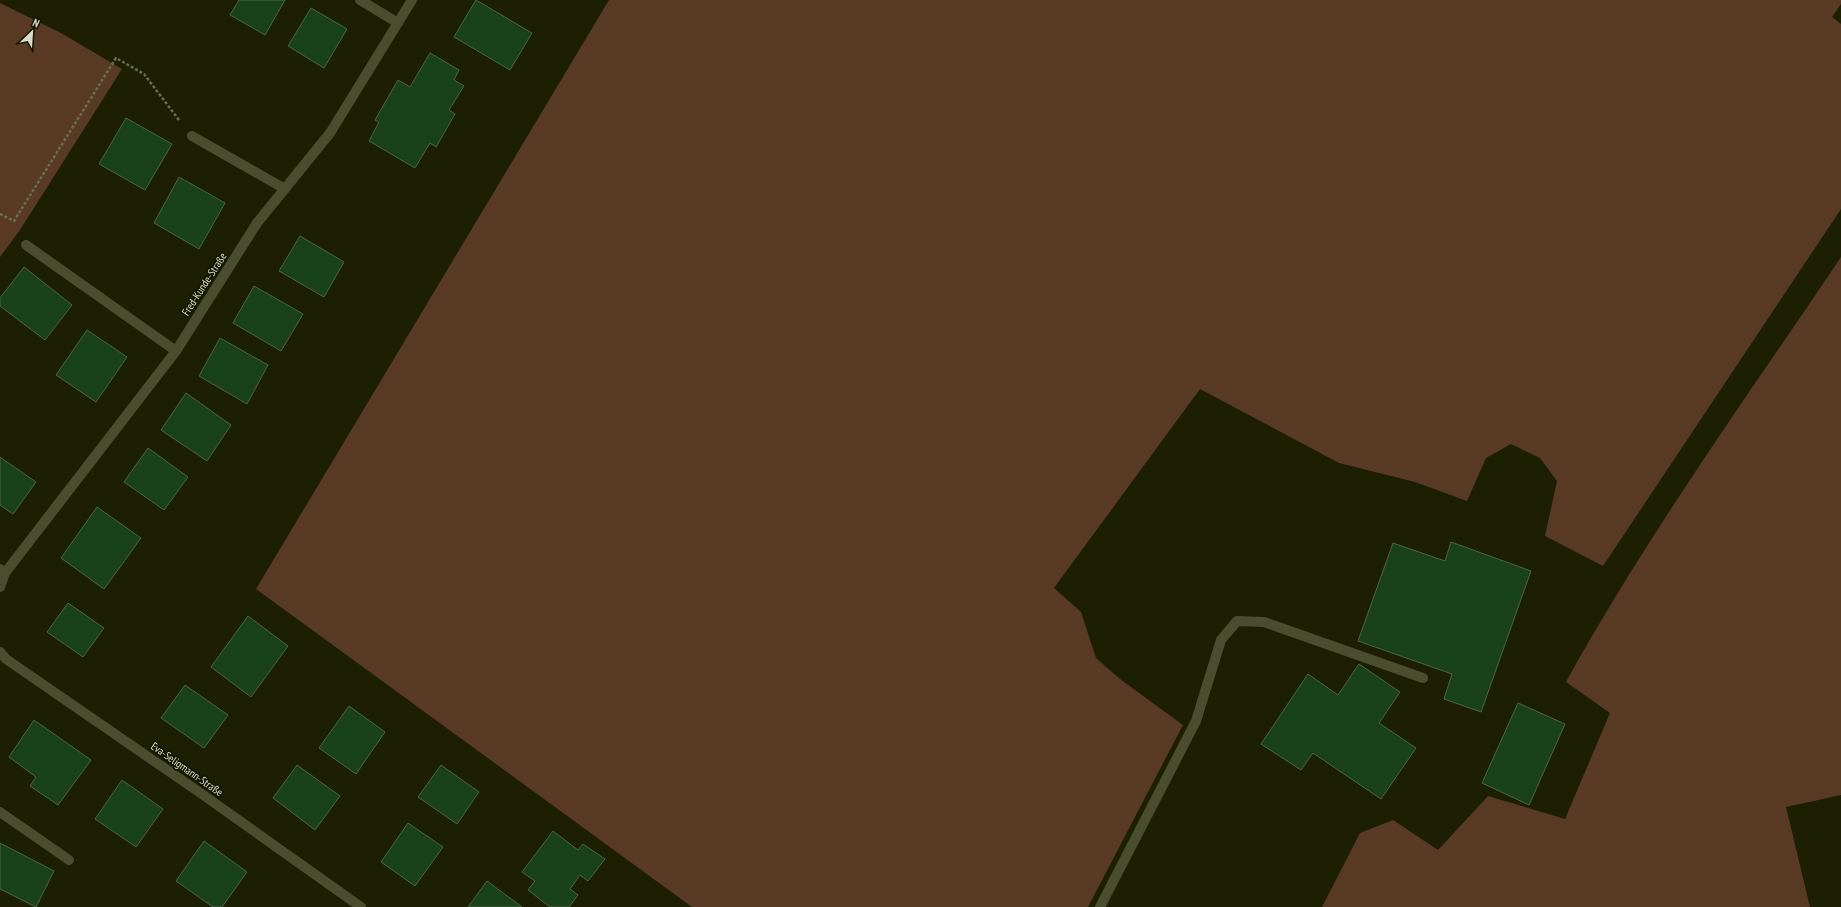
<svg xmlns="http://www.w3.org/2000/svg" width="1841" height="907" viewBox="0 0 1841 907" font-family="'PT Sans Narrow',sans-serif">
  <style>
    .green { fill: #593a24 }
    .building { fill: #1a4219; stroke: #4d644b }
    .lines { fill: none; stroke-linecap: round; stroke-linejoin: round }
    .path { stroke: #6a6c54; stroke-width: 2.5; stroke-dasharray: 3 2; stroke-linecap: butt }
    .lane { stroke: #4a4e2f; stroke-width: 10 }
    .street { stroke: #4a4e2f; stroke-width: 10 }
    .labels { text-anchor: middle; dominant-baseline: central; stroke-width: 3.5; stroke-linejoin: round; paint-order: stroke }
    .street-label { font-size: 11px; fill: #d9dcca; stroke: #141600 }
  </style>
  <rect width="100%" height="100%" fill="#1d1f02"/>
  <g class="green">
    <path d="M609,0H1841V4L1832,17L1841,24V209L1603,566L1545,536L1557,481L1540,458L1511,444L1486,458L1467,501L1415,482L1339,463L1200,389L1054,588L1081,612L1096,658L1120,679L1183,725L1088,907H692L256,589Z"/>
    <path d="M0,3L61,33L122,69L20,230L0,257Z"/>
    <path d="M1841,257V795L1786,807L1810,907H1322L1360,833L1393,820L1438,850L1488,796L1565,819L1610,713L1566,682C1647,535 1747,397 1841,257Z"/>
  </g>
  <g class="building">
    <path d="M239,0H285L265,35L230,15Z"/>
    <path d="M476,0L532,33L510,70L454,37Z"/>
    <path d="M311,8L347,29L324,68L288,46Z"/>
    <path d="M430,53L459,70L454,80L464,86L449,110L455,114L436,147L430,143L415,168L369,141L379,122L375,120L398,80L410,87Z"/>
    <path d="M126,118L172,144L145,190L99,164Z"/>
    <path d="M179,177L225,203L199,249L154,223Z"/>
    <path d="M300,236L344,262L324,297L279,271Z"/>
    <path d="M24,267L72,305L45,340L0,306V298Z"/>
    <path d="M254,286L303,314L281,351L233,323Z"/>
    <path d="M87,330L127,357L96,402L56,375Z"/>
    <path d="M220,338L268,365L247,404L199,376Z"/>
    <path d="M186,393L231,425L207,461L161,430Z"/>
    <path d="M148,448L188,477L164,510L124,482Z"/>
    <path d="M0,457L36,482L13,514L0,505Z"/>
    <path d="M97,507L141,538L104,589L61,558Z"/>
    <path d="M1451,542L1531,571L1481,712L1444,699L1452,674L1358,641L1393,543L1445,561Z"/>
    <path d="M68,603L104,628L83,657L47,632Z"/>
    <path d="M248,616L288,646L251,697L211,667Z"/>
    <path d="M1359,664L1400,692L1379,723L1416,748L1381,799L1313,753L1301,770L1261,744L1308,674L1338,695Z"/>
    <path d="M185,685L228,715L204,748L161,718Z"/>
    <path d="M1518,703L1565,724L1529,805L1482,783Z"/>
    <path d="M349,706L385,732L356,774L319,748Z"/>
    <path d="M34,720L91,760L58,805L30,786L36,777L9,757Z"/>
    <path d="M297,765L340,796L315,830L273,798Z"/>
    <path d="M441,765L479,792L457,824L418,797Z"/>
    <path d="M122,780L163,809L136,847L95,819Z"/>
    <path d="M408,823L443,847L415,886L381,862Z"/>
    <path d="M553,831L578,850L583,844L605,859L588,881L580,875L570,889L578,895L569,907H550L528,890L535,881L522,872Z"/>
    <path d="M204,841L247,872L222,907H213L176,881Z"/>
    <path d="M0,843L54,871L36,907L0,889Z"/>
    <path d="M487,881L522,907H468Z"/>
  </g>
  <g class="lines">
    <path class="path" d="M0,214L14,221L116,58L144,74L179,120"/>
    <g class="lane">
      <path d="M360,0L398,23"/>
      <path d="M192,136L285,189"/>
      <path d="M26,245L176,351"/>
      <path d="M0,812L69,860"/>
      <path d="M1100,907L1196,721L1221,640L1237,621L1264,622L1423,678"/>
    </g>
    <g class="street">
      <path d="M0,569L5,573L0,587"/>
      <path d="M5,573L176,351L257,223L330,133L412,0"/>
      <path d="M0,652L6,659L199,792L361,907"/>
    </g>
  </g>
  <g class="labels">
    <g class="street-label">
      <text transform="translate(204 284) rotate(-57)">Fred-Kunde-Straße</text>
      <text transform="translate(187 769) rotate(35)">Eva-Seligmann-Straße</text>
    </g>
  </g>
  <g transform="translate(32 32) rotate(25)" stroke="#141600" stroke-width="3" paint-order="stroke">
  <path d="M0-3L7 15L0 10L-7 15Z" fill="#d9dcca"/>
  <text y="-6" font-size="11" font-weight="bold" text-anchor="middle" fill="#d9dcca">N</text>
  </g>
</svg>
